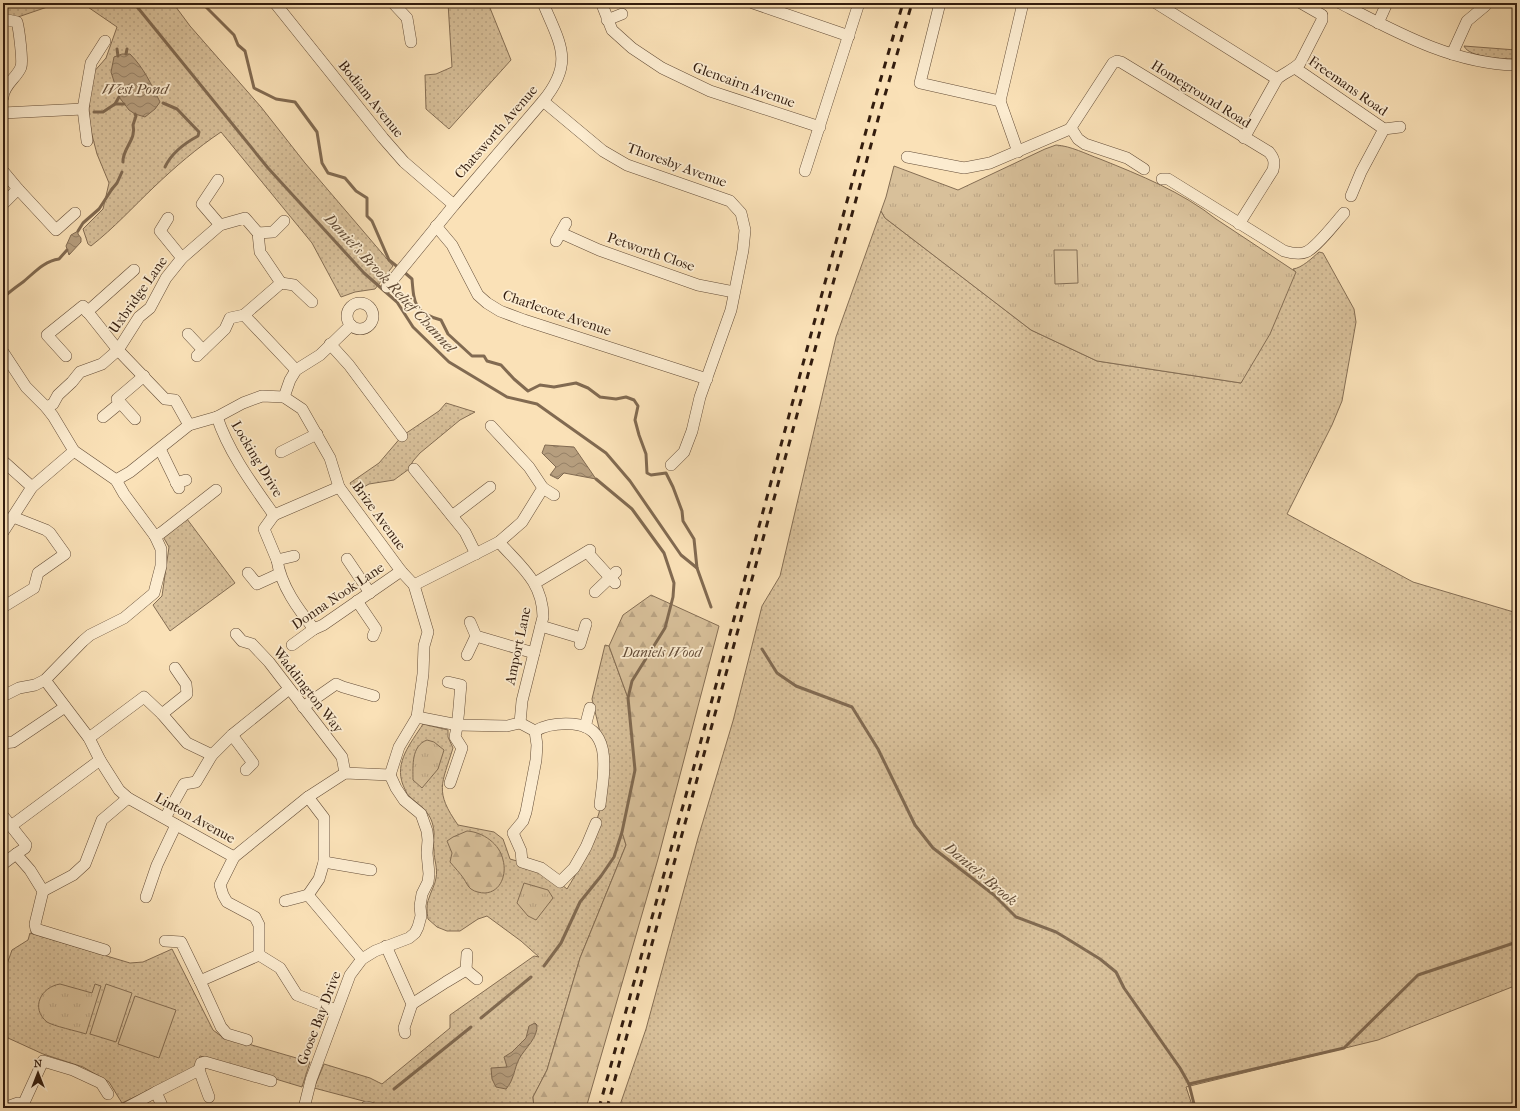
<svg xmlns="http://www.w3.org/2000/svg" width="1520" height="1111" viewBox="0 0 1520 1111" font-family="'IM FELL French Canon',serif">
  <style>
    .grass { fill: url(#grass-dots); stroke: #856e54 }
    .forest { fill: url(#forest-firs); stroke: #856e54 }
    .park { fill: url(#park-tufts); stroke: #856e54 }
    .pitch { fill: #d8c09a; stroke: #856e54 }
    .water { fill: url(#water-waves); stroke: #816a51 }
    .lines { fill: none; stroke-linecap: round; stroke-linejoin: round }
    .stream { stroke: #816a51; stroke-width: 3 }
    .street-casing { stroke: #644d38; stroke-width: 12 }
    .street { stroke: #fcecd0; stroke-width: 11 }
    .rail { stroke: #321c0e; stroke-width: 3; stroke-dasharray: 7 7; stroke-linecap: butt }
    .labels { text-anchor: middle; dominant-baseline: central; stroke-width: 3.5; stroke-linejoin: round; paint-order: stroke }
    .street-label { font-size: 14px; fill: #321c0e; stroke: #fcecd0 }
    .park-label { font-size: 14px; font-style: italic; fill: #644d38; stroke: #fcecd0 }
    .water-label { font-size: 15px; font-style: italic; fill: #604a35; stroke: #fcecd0 }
  </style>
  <defs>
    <pattern id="grass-dots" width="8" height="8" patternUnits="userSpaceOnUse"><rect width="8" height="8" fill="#d8c09a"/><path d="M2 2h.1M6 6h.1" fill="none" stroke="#baa484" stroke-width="1.8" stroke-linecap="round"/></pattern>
    <pattern id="forest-firs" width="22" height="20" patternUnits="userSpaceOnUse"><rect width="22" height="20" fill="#d8c09a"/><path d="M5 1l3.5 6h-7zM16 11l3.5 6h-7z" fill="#baa484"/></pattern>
    <pattern id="park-tufts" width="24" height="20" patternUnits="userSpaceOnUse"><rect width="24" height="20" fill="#d8c09a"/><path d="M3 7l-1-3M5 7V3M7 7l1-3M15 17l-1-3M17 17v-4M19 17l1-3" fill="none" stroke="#baa484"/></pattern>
    <pattern id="water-waves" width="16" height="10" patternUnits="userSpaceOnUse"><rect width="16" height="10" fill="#b69e7e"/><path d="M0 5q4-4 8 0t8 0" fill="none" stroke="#958066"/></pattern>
  </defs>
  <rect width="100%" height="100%" fill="#fae1b7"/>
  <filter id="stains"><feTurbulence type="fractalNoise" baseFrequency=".005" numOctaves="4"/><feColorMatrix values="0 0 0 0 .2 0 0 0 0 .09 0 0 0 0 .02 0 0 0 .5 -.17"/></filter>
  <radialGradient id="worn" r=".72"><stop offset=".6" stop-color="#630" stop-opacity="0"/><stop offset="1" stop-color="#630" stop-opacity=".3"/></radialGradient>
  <g class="grass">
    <path d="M3,3H59L18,17H12L3,15Z"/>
    <path d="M82,3H173L190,26L261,107L305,163L393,266L375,289L355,292L341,297L312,243L221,132C197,148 175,167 154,187C133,207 114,228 91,246L88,244L83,229L103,209L109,183L97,154L92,135L89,117V102L92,74L106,58L117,27Z"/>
    <path d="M448,3H488L511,60L449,129L426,109L425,75L436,74L452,67Z"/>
    <path d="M1517,43V59C1505,59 1469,58 1464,46L1516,50L1515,47Z"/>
    <path d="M881,211L885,218L1031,330L1097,361L1241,383L1295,272L1293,269C1302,268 1312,258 1319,252L1323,253L1354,309L1356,322L1342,401L1332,425L1287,514L1413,582L1517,613V985L1378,1040L1186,1087L1193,1108H619L646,1029L698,838L733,721L762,606L780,576L836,337Z"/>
    <path d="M446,403L475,412L460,420L420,453L413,461L409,469L394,480L369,484L355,492L350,483L379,463L402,436L439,411Z"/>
    <path d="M184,515L235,583L170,631L153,605L162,596L169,547L161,533Z"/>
    <path d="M605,645L609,646L628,698L635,770L622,832L626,845L580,958L547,1070L533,1097L534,1108H395L367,1102L314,1088L324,1064L370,1078L382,1084L450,1028V1015L534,956L539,957L521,941L487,916L478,919L460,931H447L437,927L428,919C427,912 426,905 429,898C431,891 435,885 436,878C438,868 434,860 434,851C433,845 434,839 434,832C432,812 422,808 409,796C406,793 405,789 403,785C394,762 411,743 423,724L448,730V737L453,748C442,784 434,791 458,825L494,832L503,839L510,859L541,868L567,889L582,864L599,813L608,765L592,699Z"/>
    <path d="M30,933L130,963L143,962L172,949L213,1030L221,1036L310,1062L302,1087L200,1056L196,1068L122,1103L109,1082L83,1067L43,1054L8,1038L3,1028V966L6,967L12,950L28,940Z"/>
  </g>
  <g class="forest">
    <path d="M651,595L719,626L658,859L586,1108H534L533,1097L547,1070L580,958L626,845L622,832L635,770L628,698L609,646L623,615Z"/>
    <path d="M467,831C483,832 500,844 503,860C507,874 501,892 485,893C481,893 475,892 471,889C468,887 466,882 464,879C460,873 455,868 450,862L452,853L447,841L453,837Z"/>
  </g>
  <g class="park">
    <path d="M1056,145C1071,146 1086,154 1100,159C1140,175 1182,192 1216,219L1296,272L1270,334L1241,383L1097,361L1031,330L885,218L881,211L886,197L894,166L958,190L1045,149Z"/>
    <path d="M427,740L434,742L444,750L438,769L422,788L413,780C413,766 411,746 427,740Z"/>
    <path d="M524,883L548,890L553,898L536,920L528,916L517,903Z"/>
    <path d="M60,984L92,993L95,984L101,986L86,1034C77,1031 53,1026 47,1022C30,1008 41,987 60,984Z"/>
  </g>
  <g class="pitch">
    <path d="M1054,250H1077L1078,283L1055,284Z"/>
    <path d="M106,984L132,993L116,1042L90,1034Z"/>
    <path d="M135,996L176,1010L159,1058L118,1044Z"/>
  </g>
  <g class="water">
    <path d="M122,54H130C144,68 151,84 160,102L155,109L145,117L135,114L129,110L119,97L111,72L114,57Z"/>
    <path d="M78,231V234L81,238V242L69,255L66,246L71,235Z"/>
    <path d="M545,445L574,447L596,479L564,473L558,479L550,475L556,467L542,453Z"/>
    <path d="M535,1023L537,1025C538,1038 525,1048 519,1059C514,1069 514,1080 506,1089L496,1087L492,1079L491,1068L507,1067L504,1057L512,1052L526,1038L529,1026Z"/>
  </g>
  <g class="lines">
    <g class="stream">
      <path d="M134,3L268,168L364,273L397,302L413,327L449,362L507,397L537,404L606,453L630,481L681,555L697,568"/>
      <path d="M202,3L234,35L238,45L245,51L254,88L276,99L295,102L317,132L322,163L328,173L345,178L356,191L367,198V216L372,221L389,260L399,268"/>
      <path d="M117,49L118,56"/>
      <path d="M126,54L127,49"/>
      <path d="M163,103L177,109L199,132L198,136C185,143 171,154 165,167"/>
      <path d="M115,104L119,97"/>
      <path d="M94,112H103L115,104H124"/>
      <path d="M123,162C122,149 137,139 133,125L136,116L135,114"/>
      <path d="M112,189L117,183L122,172"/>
      <path d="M78,231L83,223L99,209L112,189"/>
      <path d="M404,272L412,279C414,305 415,313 441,320L448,334L472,356H484L487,361L501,365L514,379L528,391L540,385L554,387L576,383L588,388L600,397L616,399L626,397L634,400L638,406L635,420L639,435L646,454L647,473L651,475L666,473L673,487L682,511L683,521L694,539L697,568L711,607"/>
      <path d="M3,298C9,292 16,287 23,282C34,273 44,261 59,259L67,250"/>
      <path d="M762,649L777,673L796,686L852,707L878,749L915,825L933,848L994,895L1016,917L1056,932L1066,938L1100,959L1116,972L1124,988L1180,1068L1189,1084L1195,1108"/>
      <path d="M544,966L561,943L580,902L601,876L614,857L622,832L635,770L628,698L632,681L665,628L673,597L674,583L664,553L632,509L596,479"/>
      <path d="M481,1018L531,977"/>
      <path d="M1189,1084L1344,1048L1418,975L1517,942"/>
      <path d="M394,1089L471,1027"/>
    </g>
    <g class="street-casing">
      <g id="street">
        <path d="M275,3L383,138L404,162L454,205"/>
        <path d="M393,3L407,18L411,42"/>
        <path d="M753,3L849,36"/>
        <path d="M940,3L920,83L1000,101"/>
        <path d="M1156,3L1277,79"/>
        <path d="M1340,3C1396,32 1453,64 1517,65"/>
        <path d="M603,7L612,30L632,48L662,68L710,91L820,127"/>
        <path d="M3,19L17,22C19,29 23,61 21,67C17,78 4,84 3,97"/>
        <path d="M607,20L622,14"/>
        <path d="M1378,23L1387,3"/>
        <path d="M1452,54L1467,21L1485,6"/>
        <path d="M1295,68L1384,129"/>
        <path d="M543,101L603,151L627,165L730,201L741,213L745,230L743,250L731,310L700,397L692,431L684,452L671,465"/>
        <path d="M1000,101L1023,3"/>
        <path d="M1000,101L1018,152"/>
        <path d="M3,113L83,109"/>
        <path d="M1071,128L1078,139L1085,144L1127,158L1144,169"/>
        <path d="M1244,138L1277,79C1284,73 1293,70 1300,63L1322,20V15L1301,3"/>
        <path d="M87,141L83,109L91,63L105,41"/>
        <path d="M907,157L964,168L990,163L1070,129L1113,63L1117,61L1121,62L1269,152C1274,158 1275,162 1273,170L1239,224"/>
        <path d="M3,171L18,189L3,204"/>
        <path d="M805,171L859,3"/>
        <path d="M1162,179H1168L1284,251C1291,253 1299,255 1306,252C1316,248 1336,222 1344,213"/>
        <path d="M218,180L202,204L220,225"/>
        <path d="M18,189L56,230L75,213"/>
        <path d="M1351,196L1361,172L1384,129L1400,127"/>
        <path d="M168,218L160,231L182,258"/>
        <path d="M436,226L452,245L478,295L487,303L500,311L524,320L707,379"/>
        <path d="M258,233L273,232L284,221"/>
        <path d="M561,233L599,250L698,285L734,292"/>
        <path d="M556,241L566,223"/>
        <path d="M281,283L294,285L312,302"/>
        <path d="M387,287L454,205L543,101C575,62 560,44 543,3"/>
        <circle cx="360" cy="316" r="13"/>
        <path d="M87,312L134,270"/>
        <path d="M188,334L203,350"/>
        <path d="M330,344L349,365L402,436"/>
        <path d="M3,352L26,387L46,407L53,416L74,451L116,480L124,494L155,536L161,549V566L154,593L124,618L90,635L83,641L45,680L35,685L19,688L3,696"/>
        <path d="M66,356L47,335L83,306L118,350L165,399L175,400L189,425"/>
        <path d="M197,356L225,329L230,318L244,315"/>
        <path d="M284,397L290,380L296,370L320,355L351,325"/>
        <path d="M46,407L53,404L58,395L72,382L80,372L102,364L118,350L139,317L150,308L166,278L182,258L220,225L245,218L258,233L260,252L281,283L244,315L296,370"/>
        <path d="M103,417L120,403"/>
        <path d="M217,417C229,453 253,485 274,515"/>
        <path d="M135,419L117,399L144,376"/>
        <path d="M160,449L179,488"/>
        <path d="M281,452L317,434"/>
        <path d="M3,461L32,487"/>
        <path d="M414,469L465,532L476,554"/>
        <path d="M116,480L130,472L189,425L217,417L243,403L262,396L284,397L302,409L330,458L339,487L401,571L414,585L428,632L424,646L423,674L417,717L399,747L390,775"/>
        <path d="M176,483L186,480"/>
        <path d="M543,488L554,495"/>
        <path d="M274,515L339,487"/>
        <path d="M274,515L264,529L277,560L294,556"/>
        <path d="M452,516L490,487"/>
        <path d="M3,532L32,487L74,451"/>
        <path d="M155,536L161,533L216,490"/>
        <path d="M499,542C520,566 543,582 543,617L522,701L520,723"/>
        <path d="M587,552L615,583"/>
        <path d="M347,559L370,593"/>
        <path d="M277,560C281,586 298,609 314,629"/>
        <path d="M248,573L257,584L279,574"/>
        <path d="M535,583L590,550"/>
        <path d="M414,585L499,542L522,522L543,488L529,467L491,426"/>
        <path d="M595,592L616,572"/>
        <path d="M357,601L376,629L373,636"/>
        <path d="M3,607L34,588L38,573L65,554L50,533L46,530L13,517"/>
        <path d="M541,626L581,638"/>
        <path d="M236,634L242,641L252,644L269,662L342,757L345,773"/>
        <path d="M476,636L534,653"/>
        <path d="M580,644L586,624"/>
        <path d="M292,645L314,629L323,625L401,571"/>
        <path d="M467,655L476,636L470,622"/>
        <path d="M45,680L89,738L100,760L119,790L128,798L234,857"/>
        <path d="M448,682L461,685C459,702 459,720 455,737L462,748L450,783"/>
        <path d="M303,707L336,684L343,687L374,696"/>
        <path d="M162,714L187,694L186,684L175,668"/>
        <path d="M417,717L458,725L507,726L520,723L535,731L537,745L536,760L526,812L523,821L513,833L521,851L522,862L541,868L560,882L574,868L586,847L596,823"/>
        <path d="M585,727L590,708"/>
        <path d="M535,731C547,724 559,723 573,724C615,727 603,777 600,805"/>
        <path d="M232,735L253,763L246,770"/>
        <path d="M89,738L144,697L162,714L187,743L212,755L232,735L289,689"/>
        <path d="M3,743L13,742L65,707"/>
        <path d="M308,797L324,818V862L319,879L308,895"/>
        <path d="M3,816L26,845L25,848L16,854L30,870L43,891L35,924L36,929L105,950"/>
        <path d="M165,818L184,784L196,782L212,755"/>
        <path d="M11,826L100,760"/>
        <path d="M324,862L371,870"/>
        <path d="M3,864L16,854"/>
        <path d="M43,891L73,875L85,864L102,820L128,798"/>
        <path d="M146,897L157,865L176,825"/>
        <path d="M285,901L308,895L362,959"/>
        <path d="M165,941L181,942L200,981L259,955"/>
        <path d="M386,946L412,1004L404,1028L405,1033"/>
        <path d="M259,955V925L255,917L227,902L223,895L220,885L234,857L308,797L345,773L390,775"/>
        <path d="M259,955L280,968L297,995L336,1010"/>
        <path d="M466,970L477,979"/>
        <path d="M200,981L221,1027L227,1034L247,1040"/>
        <path d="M412,1004L446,982L466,970L467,954"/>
        <path d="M199,1070L201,1063L205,1062L271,1081"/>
        <path d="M156,1092L199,1070L209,1097"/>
        <path d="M22,1107L43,1061L73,1070L101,1083L108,1094"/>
        <path d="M366,1107L371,1108"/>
        <path d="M4,1108L18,1103L22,1108"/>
        <path d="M126,1108L156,1092L163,1108"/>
        <path d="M304,1108L311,1080L350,975L362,959L375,951L409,938L415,933L418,927L421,916L420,906L422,894L428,882L429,874L427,853L428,840L427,831L421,814L404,800L396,788L390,775"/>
      </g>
    </g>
    <use href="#street" class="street"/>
    <g class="rail">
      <path d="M599,1108L696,759L872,109L903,3"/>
      <path d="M607,1108L880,112L912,3"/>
    </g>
  </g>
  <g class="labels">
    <g class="street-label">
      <text transform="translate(744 85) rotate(20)">Glencairn Avenue</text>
      <text transform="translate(1348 86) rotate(35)">Freemans Road</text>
      <text transform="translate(1201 94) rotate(32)">Homeground Road</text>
      <text transform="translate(371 99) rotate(51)">Bodiam Avenue</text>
      <text transform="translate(496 132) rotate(-49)">Chatsworth Avenue</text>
      <text transform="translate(677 165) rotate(20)">Thoresby Avenue</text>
      <text transform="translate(651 252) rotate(19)">Petworth Close</text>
      <text transform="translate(138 295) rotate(-55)">Uxbridge Lane</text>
      <text transform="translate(557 313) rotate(19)">Charlecote Avenue</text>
      <text transform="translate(257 459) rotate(59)">Locking Drive</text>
      <text transform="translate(379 516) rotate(54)">Brize Avenue</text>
      <text transform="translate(338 596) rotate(-34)">Donna Nook Lane</text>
      <text transform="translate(518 646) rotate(-78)">Amport Lane</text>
      <text transform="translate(308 690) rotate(52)">Waddington Way</text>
      <text transform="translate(195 818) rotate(29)">Linton Avenue</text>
      <text transform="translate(319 1018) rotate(-69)">Goose Bay Drive</text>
    </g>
    <g class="park-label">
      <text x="662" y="652">Daniels Wood</text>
    </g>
    <g class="water-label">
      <text x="135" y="89">West Pond</text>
      <text transform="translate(390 283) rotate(47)">Daniel's Brook Relief Channel</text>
      <text transform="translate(981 874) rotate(40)">Daniel's Brook</text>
    </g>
  </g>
  <rect width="1520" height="1111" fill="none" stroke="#fae1b7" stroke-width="16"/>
  <rect x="4" y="4" width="1512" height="1103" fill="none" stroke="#321c0e" stroke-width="2"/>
  <rect x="8" y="8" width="1504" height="1095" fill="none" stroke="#321c0e"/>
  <g transform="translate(38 1073)" stroke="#fcecd0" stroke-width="3" paint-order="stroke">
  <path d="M0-3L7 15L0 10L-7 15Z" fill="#321c0e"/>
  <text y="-6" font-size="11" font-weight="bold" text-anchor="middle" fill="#321c0e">N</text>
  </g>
  <rect width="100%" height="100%" filter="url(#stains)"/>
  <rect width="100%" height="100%" fill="url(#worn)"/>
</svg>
